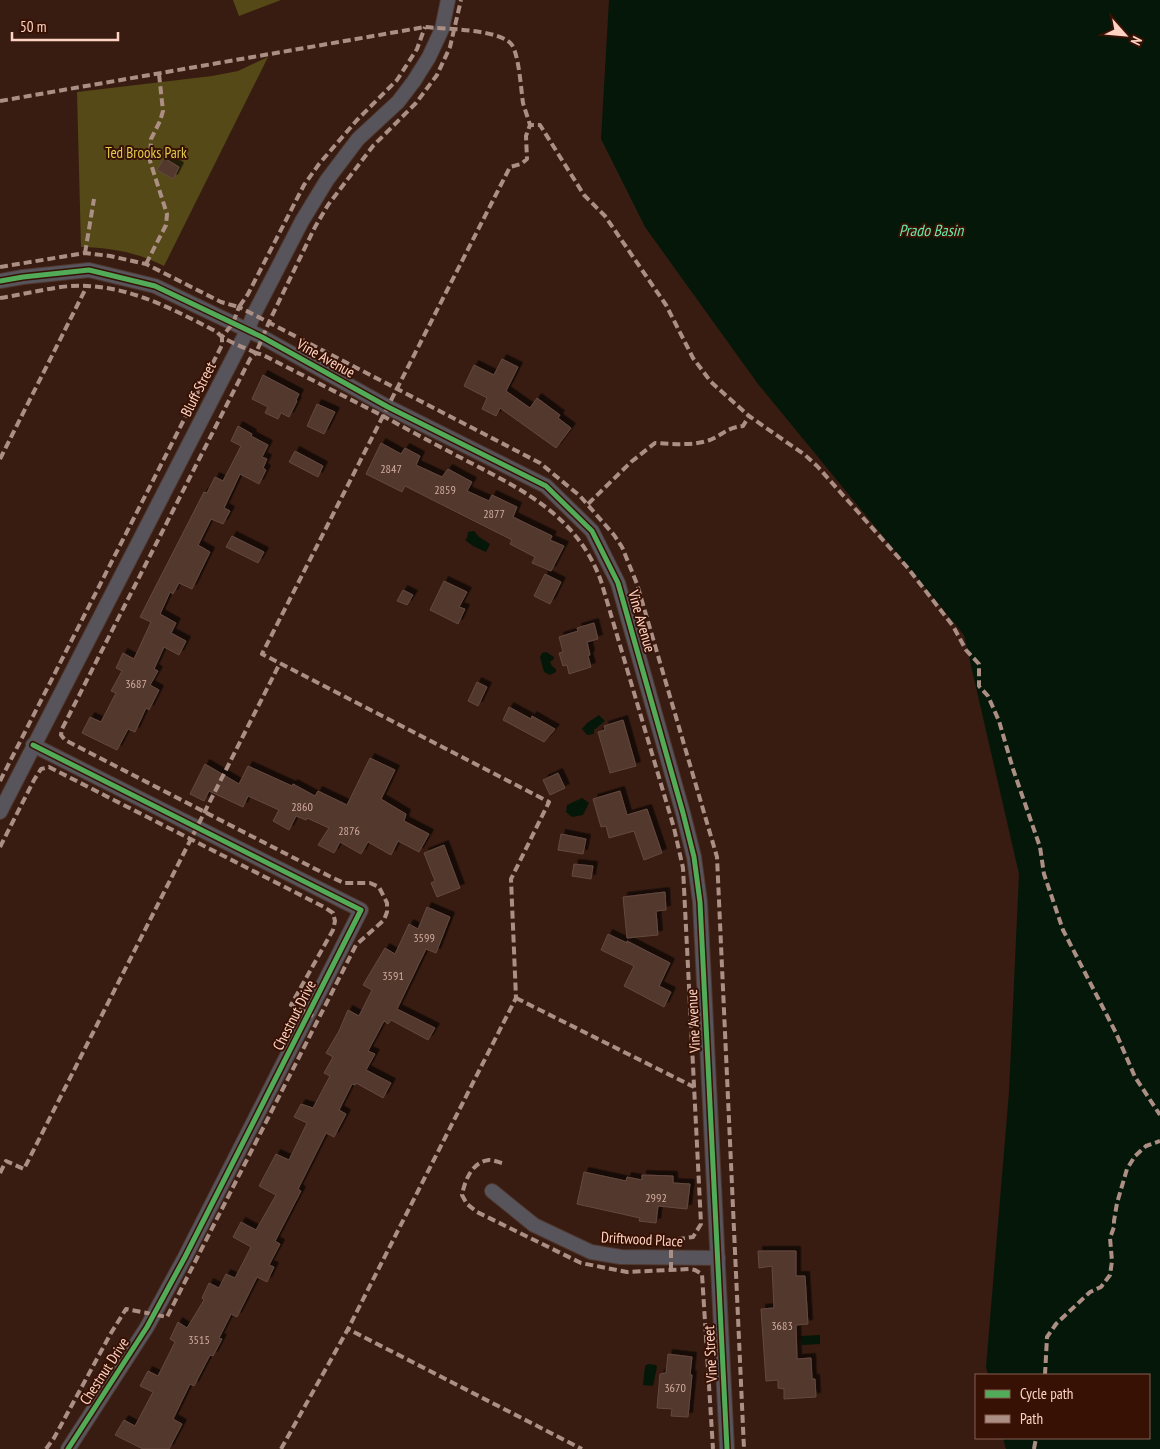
<svg xmlns="http://www.w3.org/2000/svg" width="1160" height="1449" viewBox="0 0 1160 1449" font-family="'PT Sans Narrow',sans-serif">
  <style>
    .green { fill: #554917 }
    .water { fill: #051709 }
    .building { fill: #53382e; stroke: #64493f; filter: url(#shadow) }
    .lines { fill: none; stroke-linecap: round; stroke-linejoin: round }
    .minor-casing { stroke: #50372e; stroke-width: 16 }
    .minor { stroke: #57545c; stroke-width: 14 }
    .quiet { stroke: #ac8f84; stroke-width: 4; stroke-dasharray: 8 4; stroke-linecap: butt }
    .cycleway-casing { stroke: #361104; stroke-width: 8 }
    .cycleway { stroke: #51ab58; stroke-width: 5 }
    .labels { text-anchor: middle; dominant-baseline: central; stroke-width: 4; stroke-linejoin: round; paint-order: stroke }
    .number-label { font-size: 12px; fill: #d3ac9e }
    .park-label { font-size: 15px; fill: #e1cc4b; stroke: #361104 }
    .street-label { font-size: 15px; fill: #fed3c4; stroke: #361104 }
    .water-label { font-size: 16px; font-style: italic; fill: #68eaab; stroke: #361104 }
  </style>
  <defs>
    <filter id="shadow"><feDropShadow dx="4.5" dy="-4.5" stdDeviation="0" flood-color="#0009"/></filter>
  </defs>
  <rect width="100%" height="100%" fill="#381c11"/>
  <g class="green">
    <path d="M233,0H281L239,16Z"/>
    <path d="M268,57L164,266C136,252 112,248 81,247L77,92L212,76L238,71Z"/>
  </g>
  <g class="water">
    <path d="M609,0H1160V1449H1006L1003,1438H1149V1375H988L986,1367L1009,1092L1019,874L964,635L758,384L645,227L601,139Z"/>
    <path d="M474,531L479,537L490,544L486,552L473,546L465,540L467,538L468,532Z"/>
    <path d="M546,652L554,657V659L550,662L552,666L556,669V672L550,675L544,672L540,657L542,653Z"/>
    <path d="M599,715L605,721L594,730V734L587,735L582,729L587,723Z"/>
    <path d="M582,798L589,803L583,815L572,817L566,812L567,805Z"/>
    <path d="M820,1335V1344L802,1345L801,1336Z"/>
    <path d="M648,1364L656,1365L657,1367L653,1386L643,1385L645,1366Z"/>
  </g>
  <g class="building">
    <path d="M164,158L179,167L173,179L157,170Z"/>
    <path d="M502,359L518,367L506,391L530,408L537,398L560,415L558,418L571,428L556,448L500,408L496,416L482,409L487,398L464,386L474,365L494,375Z"/>
    <path d="M263,375L299,394L296,400L297,401L289,417L281,413L278,419L265,413L268,407L252,399Z"/>
    <path d="M317,404L335,412L324,434L307,426Z"/>
    <path d="M238,426L252,434L251,436L268,445L262,457L267,459L263,468L266,470L259,484L240,474L224,508L230,511L223,524L211,519L198,545L210,552L192,589L179,583L173,594L170,592L160,614L176,623L171,633L186,641L179,655L164,647L154,669L158,671L150,685L159,690L149,710L146,708L135,732L128,729L117,750L82,733L90,717L101,722L116,693L111,691L122,671L116,668L123,653L134,659L151,622L140,617L204,492L207,493L215,477L223,481L241,446L231,441Z"/>
    <path d="M381,443L401,454L405,448L420,456L416,465L442,477L448,469L472,482L467,491L489,501L492,495L517,507L513,517L552,536L550,540L564,546L551,571L532,563L535,557L510,544L512,540L405,486L402,492L366,474Z"/>
    <path d="M295,451L323,466L318,477L289,462Z"/>
    <path d="M232,536L264,552L258,563L226,547Z"/>
    <path d="M545,574L561,582L550,604L534,596Z"/>
    <path d="M444,581L467,592L459,607L465,609L458,624L430,610Z"/>
    <path d="M403,590L413,595L407,605L397,601Z"/>
    <path d="M594,623L598,639L587,642L590,655L588,656L591,667L569,674L567,665L563,666L559,653L563,652L559,637L578,631L577,628Z"/>
    <path d="M477,682L487,687L478,706L468,701Z"/>
    <path d="M509,707L531,719L532,716L555,729L544,742L503,720Z"/>
    <path d="M623,720L636,766L610,773L598,732L605,730L604,726Z"/>
    <path d="M370,758L395,770L381,799L406,814L404,821L429,834L419,852L398,841L391,855L368,842L361,854L340,842L334,853L318,845L329,828L307,818L306,820L296,816L289,830L273,821L279,810L248,796L243,807L209,791L204,801L190,794L205,764L239,784L248,766L292,786L293,784L315,796L318,791L347,805Z"/>
    <path d="M558,773L565,788L550,795L543,780Z"/>
    <path d="M620,791L627,815L647,809L662,853L644,860L634,831L609,838L606,826L601,827L593,799Z"/>
    <path d="M561,834L586,839L583,854L558,850Z"/>
    <path d="M444,845L460,888L437,897L431,883L435,881L424,853Z"/>
    <path d="M574,864L593,866L591,879L572,876Z"/>
    <path d="M665,892L666,910L656,911L658,935L627,938L623,897Z"/>
    <path d="M427,907L450,917L436,953L426,949L397,1009L435,1028L428,1040L391,1020L388,1024L384,1021L368,1051L375,1054L366,1070L391,1083L383,1098L356,1083L355,1085L352,1084L339,1110L346,1114L334,1137L326,1133L298,1189L301,1191L275,1241L280,1244L269,1265L274,1267L267,1282L257,1277L237,1317L231,1314L219,1338L222,1339L213,1356L210,1355L194,1386L190,1384L173,1419L182,1424L169,1449H143L115,1435L124,1420L135,1426L153,1392L140,1386L148,1371L158,1376L175,1342L170,1339L178,1322L187,1328L204,1300L202,1298L209,1283L219,1288L226,1274L235,1278L251,1247L233,1237L241,1222L256,1230L276,1195L259,1186L276,1154L289,1160L307,1123L294,1117L301,1104L313,1108L330,1076L324,1073L333,1057L326,1053L339,1031L348,1010L359,1016L372,990L363,985L385,948L395,954L409,924L418,929Z"/>
    <path d="M608,934L627,943V941L670,963L659,986L671,992L664,1007L624,986L634,966L601,950Z"/>
    <path d="M584,1172L626,1181L627,1177L642,1180V1175L673,1176V1183L690,1184L687,1209L658,1206L656,1223L639,1221L640,1218L577,1204Z"/>
    <path d="M758,1251H796V1276H805L808,1324L796,1325L797,1359L811,1358L812,1379H815L816,1397L784,1399V1389L778,1388V1380L766,1381L761,1309L774,1308L772,1266L759,1268Z"/>
    <path d="M668,1354L692,1357L690,1375H692L688,1417L671,1416L672,1409L657,1408L660,1374L666,1373Z"/>
  </g>
  <g class="lines">
    <g class="minor-casing">
      <g id="minor">
        <path d="M0,281L23,277L89,270L155,286L262,337L388,407L546,486L592,531L618,583L683,813L694,857L700,902L727,1449"/>
        <path d="M33,745L361,910L185,1257L147,1327L68,1449"/>
        <path d="M0,812L247,331L254,314L302,221L327,180L358,139L398,102L414,81L429,57L442,29L448,0"/>
        <path d="M492,1191L534,1225L591,1252L621,1257L718,1258"/>
      </g>
    </g>
    <use href="#minor" class="minor"/>
    <g class="quiet">
      <path d="M0,101L425,27C444,29 501,29 512,45C519,56 521,89 523,103C525,110 528,118 530,125"/>
      <path d="M85,253L94,199"/>
      <path d="M146,264L166,225L167,214L150,161L151,139L160,121L163,111L159,74"/>
      <path d="M0,267L85,253L110,256L146,264L221,302L239,307L248,294L304,185L319,164L357,120L397,80L417,49L425,27"/>
      <path d="M0,298C20,295 40,290 61,287C119,280 167,306 217,332C224,341 244,347 256,353L269,322L315,227L328,205L373,146L416,103L437,75L450,47L461,0"/>
      <path d="M0,459L87,286"/>
      <path d="M588,504L631,462L655,443C674,444 692,446 710,440C724,434 726,428 743,426L749,416"/>
      <path d="M0,781L222,345V337L233,323L239,307L540,463L580,496L614,535L622,547L637,584L717,857L744,1449"/>
      <path d="M0,847L34,780L41,769L49,767L324,907L333,913L335,921L333,930L291,1005L313,1016"/>
      <path d="M516,998L694,1087"/>
      <path d="M502,1163C498,1162 493,1160 489,1160C472,1162 465,1180 462,1195L467,1204L477,1212L581,1263L627,1272L690,1269L695,1270L702,1274L713,1449"/>
      <path d="M0,1173L6,1161L24,1169L280,663"/>
      <path d="M671,1270V1240L693,1237L701,1224L683,868L674,828L601,581C578,518 527,492 471,463C442,448 412,432 383,416L510,167L521,164L527,159L526,136L530,125H540L584,195L605,216L666,305L693,358L711,382L749,416L805,455L817,466L907,567L953,626L966,650L979,664V686L988,696L999,721L1013,769L1040,847L1044,874L1063,930L1116,1033L1135,1077L1160,1115"/>
      <path d="M1045,1375L1047,1337L1056,1324L1090,1292L1101,1287L1110,1275L1112,1261L1110,1238L1114,1227V1221L1117,1203L1127,1169L1135,1156L1146,1146L1160,1141"/>
      <path d="M46,1449L54,1438L111,1333L126,1309L167,1317L356,945L384,920L387,912V903L379,887L370,883H344L329,876L65,740L61,735L62,729L250,359L256,353L263,355L383,416L262,654L549,802L511,879L516,998L348,1329"/>
      <path d="M281,1449L348,1329L582,1449"/>
      <path d="M1034,1449L1036,1438"/>
    </g>
    <g class="cycleway-casing">
      <g id="cycleway">
        <path d="M0,281L23,277L89,270L155,286L262,337L388,407L546,486L592,531L618,583L683,813L694,857L700,902L727,1449"/>
        <path d="M33,745L361,910L185,1257L147,1327L68,1449"/>
      </g>
    </g>
    <use href="#cycleway" class="cycleway"/>
  </g>
  <g class="labels">
    <g class="number-label">
      <text x="391" y="468">2847</text>
      <text x="445" y="489">2859</text>
      <text x="494" y="513">2877</text>
      <text x="136" y="683">3687</text>
      <text x="302" y="806">2860</text>
      <text x="349" y="830">2876</text>
      <text x="424" y="937">3599</text>
      <text x="393" y="975">3591</text>
      <text x="656" y="1197">2992</text>
      <text x="782" y="1325">3683</text>
      <text x="199" y="1339">3515</text>
      <text x="675" y="1387">3670</text>
    </g>
    <g class="park-label">
      <text x="146" y="152">Ted Brooks Park</text>
    </g>
    <g class="street-label">
      <text transform="translate(326 358) rotate(29)">Vine Avenue</text>
      <text transform="translate(198 389) rotate(-63)">Bluff Street</text>
      <text transform="translate(642 621) rotate(74)">Vine Avenue</text>
      <text transform="translate(294 1015) rotate(-63)">Chestnut Drive</text>
      <text transform="translate(693 1021) rotate(-93)">Vine Avenue</text>
      <text transform="translate(642 1239) rotate(3)">Driftwood Place</text>
      <text transform="translate(710 1354) rotate(-93)">Vine Street</text>
      <text transform="translate(104 1371) rotate(-57)">Chestnut Drive</text>
    </g>
    <g class="water-label">
      <text x="931" y="230">Prado Basin</text>
    </g>
  </g>
  <rect x="975" y="1374" width="175" height="65" fill="#361104" stroke="#865f51"/>
  <rect x="985" y="1390" width="25" height="8" fill="#51ab58" stroke="#865f51"/>
  <text x="1020" y="1399" font-size="15" fill="#fed3c4">Cycle path</text>
  <rect x="985" y="1415" width="25" height="8" fill="#ac8f84" stroke="#865f51"/>
  <text x="1020" y="1424" font-size="15" fill="#fed3c4">Path</text>
  <g transform="translate(1125 35) rotate(117)" stroke="#361104" stroke-width="4" paint-order="stroke">
  <path d="M0-4L9 19L0 12L-9 19Z" fill="#fed3c4"/>
  <text y="-8" font-size="14" font-weight="bold" text-anchor="middle" fill="#fed3c4">N</text>
  </g>
  <path d="M12 32v8h106v-8" fill="none" stroke="#fed3c4" stroke-width="2.5"/>
  <text x="20" y="32" font-size="15" fill="#fed3c4" stroke="#361104" stroke-width="4" paint-order="stroke">50 m</text>
</svg>
